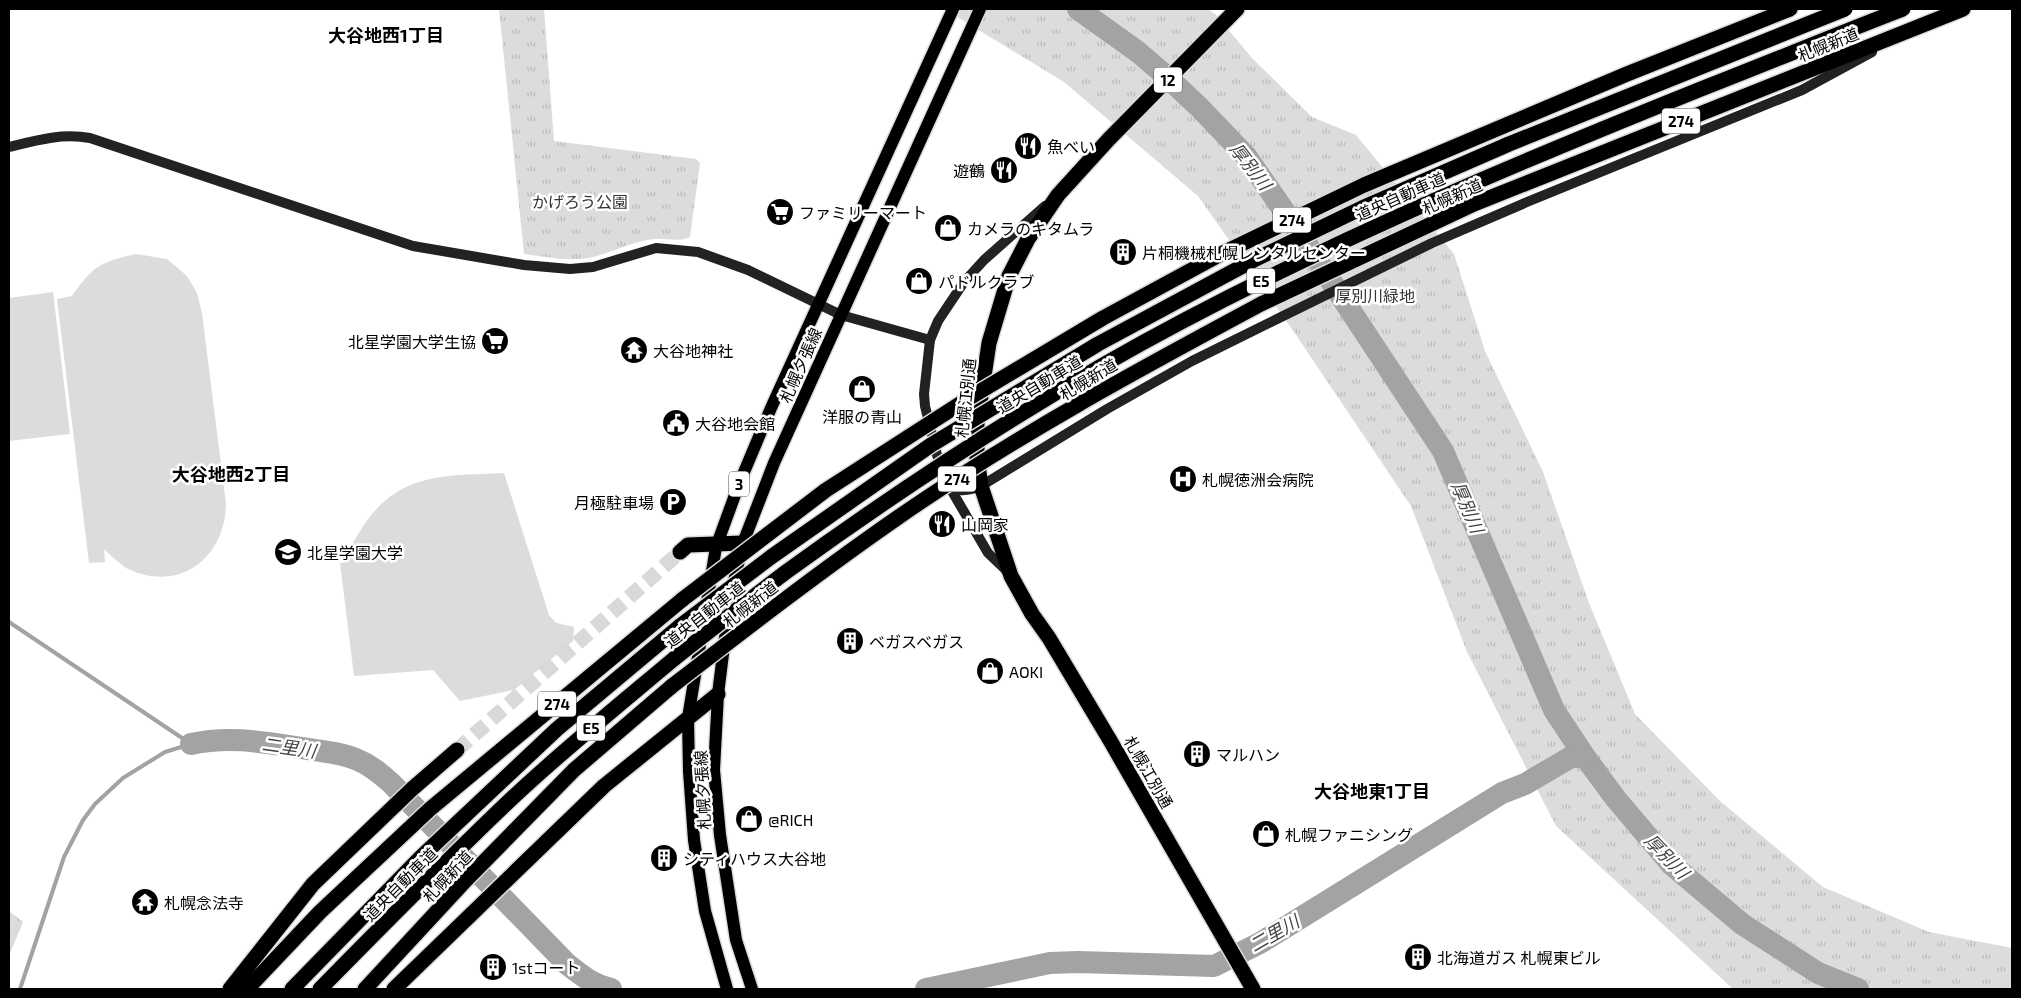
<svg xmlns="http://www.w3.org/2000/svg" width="2021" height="998" viewBox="0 0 2021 998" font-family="'Exo 2','Noto Sans JP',sans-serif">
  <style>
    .grass { fill: #dcdcdc }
    .park { fill: url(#park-tufts) }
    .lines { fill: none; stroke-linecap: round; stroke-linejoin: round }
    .stream { stroke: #a3a3a3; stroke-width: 4 }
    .river { stroke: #a3a3a3; stroke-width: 22 }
    .highway-tunnel { stroke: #d9d9d9; stroke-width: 15; stroke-dasharray: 15 8; stroke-linecap: butt }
    .primary-casing { stroke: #dbdbdb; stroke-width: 15 }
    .highway-casing { stroke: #dbdbdb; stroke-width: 18 }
    .secondary { stroke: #222; stroke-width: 10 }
    .primary { stroke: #000; stroke-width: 12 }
    .highway { stroke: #000; stroke-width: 15 }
    .highway-bridge-casing { stroke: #dbdbdb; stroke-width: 18; stroke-linecap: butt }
    .highway-bridge { stroke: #000; stroke-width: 15 }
    .labels { text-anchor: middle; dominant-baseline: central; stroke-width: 5; stroke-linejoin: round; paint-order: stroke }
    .shield { fill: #fff; stroke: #4c4c4c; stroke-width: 1 }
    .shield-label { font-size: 15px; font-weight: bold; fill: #000 }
    .street-label { font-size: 16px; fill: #000; stroke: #fff }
    .poi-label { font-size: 16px; fill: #000; stroke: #fff; text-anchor: start }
    .park-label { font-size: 16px; fill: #333; stroke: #fff }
    .neighbourhood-label { font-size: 18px; font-weight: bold; fill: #000; stroke: #fff }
    .water-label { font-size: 18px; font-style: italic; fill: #444; stroke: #fff }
  </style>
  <defs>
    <pattern id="park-tufts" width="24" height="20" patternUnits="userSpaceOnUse" patternTransform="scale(1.25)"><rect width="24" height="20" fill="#dcdcdc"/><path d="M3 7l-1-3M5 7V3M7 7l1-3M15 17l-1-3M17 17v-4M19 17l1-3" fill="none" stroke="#bbb"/></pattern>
  </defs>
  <rect width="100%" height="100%" fill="#fff"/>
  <g class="grass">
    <path d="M136,254L167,259L187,276L197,293L202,313L226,504C225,558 180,593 128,569C119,564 111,555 104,549L105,562L89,563L57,299L72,296C93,266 100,262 136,254Z"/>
    <path d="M53,292L70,434L9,441V298Z"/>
    <path d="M504,473L549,615L556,623L574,627L573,641L514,690L460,701L433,670L354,676L340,563L345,562C350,547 357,535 366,522C402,471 449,476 504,473Z"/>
  </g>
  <g class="park">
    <path d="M499,9H544L554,141L696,159L700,163L690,237C680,243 661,237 648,240C631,243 614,251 597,256C572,263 548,257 524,254Z"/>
    <path d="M944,9H1208L1216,15L1252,58L1312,117L1356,135L1454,254L1485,351L1543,472L1589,603L1635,714L1720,801L1823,887L1929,932L2012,948V989H1733L1556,826L1467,652L1411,506L1294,332L1198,196L1064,82Z"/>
    <path d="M9,911L23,922L9,956Z"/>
  </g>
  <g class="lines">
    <g class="stream">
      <path d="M9,622L191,744"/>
      <path d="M20,989L64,857L83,820L95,804L123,778L165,752L191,744"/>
    </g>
    <g class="river">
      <path d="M1078,9L1138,52L1166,76L1200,108L1246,156L1300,234L1443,451L1554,710L1585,757L1616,799L1671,864L1742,924L1818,973L1858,989"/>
      <path d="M191,744C232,735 267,743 308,749C326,752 344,753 360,761C372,766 382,775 391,783L567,964C581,975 593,985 611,989"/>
      <path d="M926,989L1050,963L1078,962L1214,966L1260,943L1502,793L1525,784L1571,757H1585"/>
    </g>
    <path class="highway-tunnel" d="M457,750L680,552"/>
    <g class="primary-casing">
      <g id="primary">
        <path d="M727,989L705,911L694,840L689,771L688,718L716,547L739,484L771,408L953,9"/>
        <path d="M752,989L736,940L720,835L714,770L718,694L730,598L743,543L774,463L980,9"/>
      </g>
    </g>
    <g class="highway-casing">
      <g id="highway">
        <path d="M1237,9L1109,139L1058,195L1028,239L1009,276L989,343L977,423V458L981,486L1011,576L1032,614L1049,638L1111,742L1253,989"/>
        <path d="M1221,254L1364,185L1627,74L1790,9"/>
        <path d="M1261,304L1474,204L1963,9"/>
        <path d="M680,552L688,545L743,543"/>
        <path d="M230,989L313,884L412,789L457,750"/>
        <path d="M247,989L320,912L430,809L683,599"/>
        <path d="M292,989L420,858L557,729L680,626"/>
        <path d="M320,989C382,926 444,863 508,802C562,751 619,705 675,658"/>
        <path d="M365,989L466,880L574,770L672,686"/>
        <path d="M394,989L604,786L718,694"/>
      </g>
    </g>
    <g class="secondary">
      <path d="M9,147C37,140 62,133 90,138L413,246L524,265L570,269L593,267L656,248L698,252L748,270L841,315L930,340"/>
      <path d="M1045,206L984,260L964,282L938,321L930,340L924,394L925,406L937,455L945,481C953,494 969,491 981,486L1107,409L1192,361L1277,319L1432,243L1527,202L1802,90L1872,52"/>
      <path d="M949,486L988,553L1009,573"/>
    </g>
    <use href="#primary" class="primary"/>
    <use href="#highway" class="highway"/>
    <g class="highway-bridge-casing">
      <g id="highway-bridge">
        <path d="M683,599L826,490L969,398L1103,318L1221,254"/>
        <path d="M680,626L771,557L931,445L1098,344L1256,259L1362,208L1509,144L1845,9"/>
        <path d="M675,658C712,629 749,600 786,572C888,498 994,428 1103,365C1294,256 1497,171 1701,89C1768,63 1835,35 1903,9"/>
        <path d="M672,686C747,628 822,570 900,516C1014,437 1138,370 1261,304"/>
      </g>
    </g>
    <use href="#highway-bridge" class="highway-bridge"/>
  </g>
  <defs>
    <g id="restaurant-disc" transform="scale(1.4375)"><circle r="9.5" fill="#000" stroke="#fff"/><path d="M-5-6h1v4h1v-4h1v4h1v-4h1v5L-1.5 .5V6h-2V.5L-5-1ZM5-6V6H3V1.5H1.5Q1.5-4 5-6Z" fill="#fff"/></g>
    <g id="supermarket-disc" transform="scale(1.4375)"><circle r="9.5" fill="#000" stroke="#fff"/><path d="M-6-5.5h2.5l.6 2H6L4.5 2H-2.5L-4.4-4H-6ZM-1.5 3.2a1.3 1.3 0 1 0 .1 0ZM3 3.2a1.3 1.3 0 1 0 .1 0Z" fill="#fff"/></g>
    <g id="shop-disc" transform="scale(1.4375)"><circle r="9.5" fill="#000" stroke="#fff"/><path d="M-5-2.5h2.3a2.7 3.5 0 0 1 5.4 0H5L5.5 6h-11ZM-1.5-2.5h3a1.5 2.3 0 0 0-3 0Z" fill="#fff"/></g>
    <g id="building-disc" transform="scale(1.4375)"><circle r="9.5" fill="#000" stroke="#fff"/><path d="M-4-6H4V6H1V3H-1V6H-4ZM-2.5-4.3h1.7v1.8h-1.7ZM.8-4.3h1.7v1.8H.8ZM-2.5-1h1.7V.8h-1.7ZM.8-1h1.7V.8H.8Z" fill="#fff"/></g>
    <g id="temple-disc" transform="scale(1.4375)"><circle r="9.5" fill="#000" stroke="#fff"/><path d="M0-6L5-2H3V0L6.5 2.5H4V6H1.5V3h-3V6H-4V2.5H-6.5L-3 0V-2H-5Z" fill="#fff"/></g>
    <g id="civic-disc" transform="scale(1.4375)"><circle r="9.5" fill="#000" stroke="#fff"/><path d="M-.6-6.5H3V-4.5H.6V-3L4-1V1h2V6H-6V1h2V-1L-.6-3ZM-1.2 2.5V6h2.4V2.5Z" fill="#fff"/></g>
    <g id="hospital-disc" transform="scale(1.4375)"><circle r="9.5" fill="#000" stroke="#fff"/><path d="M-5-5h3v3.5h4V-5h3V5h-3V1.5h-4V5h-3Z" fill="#fff"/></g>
    <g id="parking-disc" transform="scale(1.4375)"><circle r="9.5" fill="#000" stroke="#fff"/><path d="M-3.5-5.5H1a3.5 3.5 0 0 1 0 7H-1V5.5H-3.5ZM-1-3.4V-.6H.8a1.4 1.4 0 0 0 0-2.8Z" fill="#fff"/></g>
    <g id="university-disc" transform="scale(1.4375)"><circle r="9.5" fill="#000" stroke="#fff"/><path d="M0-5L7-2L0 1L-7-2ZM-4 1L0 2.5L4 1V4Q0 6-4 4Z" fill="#fff"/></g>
  </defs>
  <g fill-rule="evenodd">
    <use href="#restaurant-disc" x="1028" y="146"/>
    <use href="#restaurant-disc" x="1004" y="170"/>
    <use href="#supermarket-disc" x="780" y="212"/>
    <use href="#shop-disc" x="948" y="228"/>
    <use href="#building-disc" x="1123" y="252"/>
    <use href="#shop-disc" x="919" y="281"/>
    <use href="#supermarket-disc" x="495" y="341"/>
    <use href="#temple-disc" x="634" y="350"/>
    <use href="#shop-disc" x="862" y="389"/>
    <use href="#civic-disc" x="676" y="423"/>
    <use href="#hospital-disc" x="1183" y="479"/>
    <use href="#parking-disc" x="673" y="502"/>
    <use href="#restaurant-disc" x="942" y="524"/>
    <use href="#university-disc" x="288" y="552"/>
    <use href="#building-disc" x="850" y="641"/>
    <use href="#shop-disc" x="990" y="671"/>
    <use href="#building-disc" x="1197" y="754"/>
    <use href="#shop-disc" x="749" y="819"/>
    <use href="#shop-disc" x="1266" y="834"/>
    <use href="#building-disc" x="664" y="858"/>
    <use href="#temple-disc" x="145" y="902"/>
    <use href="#building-disc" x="1418" y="957"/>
    <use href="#building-disc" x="493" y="967"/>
  </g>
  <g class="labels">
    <g class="shield">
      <rect x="1154" y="67.5" width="28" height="25" rx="4"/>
      <rect x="1662" y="108.5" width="38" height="25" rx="4"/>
      <rect x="1273" y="207.5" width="38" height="25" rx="4"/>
      <rect x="1247" y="268.5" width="28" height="25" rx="4"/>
      <rect x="938" y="466.5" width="38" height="25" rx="4"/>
      <rect x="729" y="471.5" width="20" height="25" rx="4"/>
      <rect x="538" y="691.5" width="38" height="25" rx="4"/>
      <rect x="577" y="715.5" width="28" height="25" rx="4"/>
    </g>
    <g class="shield-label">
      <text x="1168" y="80">12</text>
      <text x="1681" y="121">274</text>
      <text x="1292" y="220">274</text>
      <text x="1261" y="281">E5</text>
      <text x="957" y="479">274</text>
      <text x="739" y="484">3</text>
      <text x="557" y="704">274</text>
      <text x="591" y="728">E5</text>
    </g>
    <g class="street-label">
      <text transform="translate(1828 44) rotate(-22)">札幌新道</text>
      <text transform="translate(1400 196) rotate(-24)">道央自動車道</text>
      <text transform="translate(1452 196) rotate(-24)">札幌新道</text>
      <text transform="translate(800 365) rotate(-66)">札幌夕張線</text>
      <text transform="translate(1088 379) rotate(-31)">札幌新道</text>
      <text transform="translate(1039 384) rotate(-31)">道央自動車道</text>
      <text transform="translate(965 398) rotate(-84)">札幌江別通</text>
      <text transform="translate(750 604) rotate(-38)">札幌新道</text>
      <text transform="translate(704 614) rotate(-38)">道央自動車道</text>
      <text transform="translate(1149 772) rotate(60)">札幌江別通</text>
      <text transform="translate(702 790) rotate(-93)">札幌夕張線</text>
      <text transform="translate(447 876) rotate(-47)">札幌新道</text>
      <text transform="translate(400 884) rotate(-45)">道央自動車道</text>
    </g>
    <g class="poi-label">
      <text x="1047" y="146">魚べい</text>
      <text x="985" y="170" text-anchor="end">遊鶴</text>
      <text x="799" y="212">ファミリーマート</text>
      <text x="967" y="228">カメラのキタムラ</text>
      <text x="1142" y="252">片桐機械札幌レンタルセンター</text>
      <text x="938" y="281">パドルクラブ</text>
      <text x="476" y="341" text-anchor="end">北星学園大学生協</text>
      <text x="653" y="350">大谷地神社</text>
      <text x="862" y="416" text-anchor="middle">洋服の青山</text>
      <text x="695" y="423">大谷地会館</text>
      <text x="1202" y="479">札幌徳洲会病院</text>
      <text x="654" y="502" text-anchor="end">月極駐車場</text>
      <text x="961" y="524">山岡家</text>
      <text x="307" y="552">北星学園大学</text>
      <text x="869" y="641">ベガスベガス</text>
      <text x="1009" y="671">AOKI</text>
      <text x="1216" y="754">マルハン</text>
      <text x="768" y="819">@RICH</text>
      <text x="1285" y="834">札幌ファニシング</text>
      <text x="683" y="858">シティハウス大谷地</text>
      <text x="164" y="902">札幌念法寺</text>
      <text x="1437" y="957">北海道ガス 札幌東ビル</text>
      <text x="512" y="967">1stコート</text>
    </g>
    <g class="park-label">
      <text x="580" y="201">かげろう公園</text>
      <text x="1375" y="295">厚別川緑地</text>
    </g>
    <g class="neighbourhood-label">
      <text x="386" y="35">大谷地西1丁目</text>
      <text x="231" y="474">大谷地西2丁目</text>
      <text x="1372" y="791">大谷地東1丁目</text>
    </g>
    <g class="water-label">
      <text transform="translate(1251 166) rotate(52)">厚別川</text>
      <text transform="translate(1468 507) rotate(67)">厚別川</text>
      <text transform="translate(289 747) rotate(8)">二里川</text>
      <text transform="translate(1667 856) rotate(46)">厚別川</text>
      <text transform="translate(1274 933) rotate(-30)">二里川</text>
    </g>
  </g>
  <rect width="2021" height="998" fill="none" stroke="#000000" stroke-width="20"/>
</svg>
